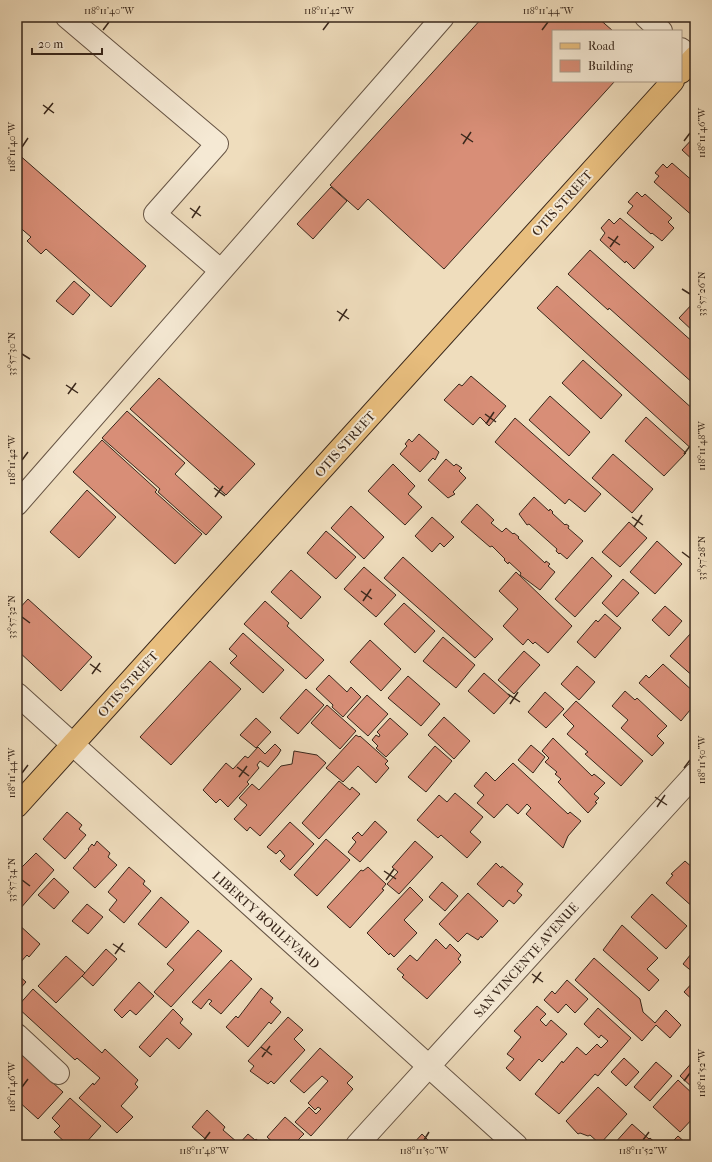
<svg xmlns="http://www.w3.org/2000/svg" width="712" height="1162" viewBox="0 0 712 1162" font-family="'IM FELL French Canon',serif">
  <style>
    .building { fill: #d88e77; stroke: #39271b }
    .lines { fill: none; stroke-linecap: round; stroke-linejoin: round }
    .minor-casing { stroke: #665444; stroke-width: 24 }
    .major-casing { stroke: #39271b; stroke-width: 24 }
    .minor { stroke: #f5e9d4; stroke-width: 22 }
    .major { stroke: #e8be7e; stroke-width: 22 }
    .ticks { fill: none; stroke: #39271b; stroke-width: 1.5 }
    .labels { text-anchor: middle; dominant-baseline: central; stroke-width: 4; stroke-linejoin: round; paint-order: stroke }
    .street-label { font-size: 13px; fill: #39271b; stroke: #f5e9d4 }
    .neatline { fill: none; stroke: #39271b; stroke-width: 1.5 }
    .ticks-label { font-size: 10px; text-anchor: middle; fill: #39271b }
  </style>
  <rect width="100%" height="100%" fill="#efddbd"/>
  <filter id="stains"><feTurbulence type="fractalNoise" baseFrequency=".005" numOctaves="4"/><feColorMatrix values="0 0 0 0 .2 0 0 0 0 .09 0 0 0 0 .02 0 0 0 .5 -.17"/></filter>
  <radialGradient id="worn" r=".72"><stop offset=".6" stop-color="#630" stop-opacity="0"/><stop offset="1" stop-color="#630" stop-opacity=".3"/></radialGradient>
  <g class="building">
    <path d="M483,17H597L613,31H553V81H615L444,269L368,199L358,210L330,185Z"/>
    <path d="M695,136V162L682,150Z"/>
    <path d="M17,153L146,266L111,307L46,249L41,254L27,241L31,237L17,225Z"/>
    <path d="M672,163L695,183V218L654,182L659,176L655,173L663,164L667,168Z"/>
    <path d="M331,187L347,201L313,239L297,224Z"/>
    <path d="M637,192L642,197L645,194L672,218L668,222L674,228L662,241L652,233L651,234L627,213L633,206L628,202Z"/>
    <path d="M620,218L654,247L634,269L626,261L625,263L600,240L605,233L601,228L609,219L614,224Z"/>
    <path d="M590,250L695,344V385L609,308L608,310L568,274Z"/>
    <path d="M695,250V260L690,256Z"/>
    <path d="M74,281L90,295L73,315L56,301Z"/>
    <path d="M557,286L695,411V452L537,308Z"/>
    <path d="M695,301V333L679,318Z"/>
    <path d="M583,360L622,395L601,419L562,383Z"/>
    <path d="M471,376L506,406L489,426L480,417L473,425L444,400L459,384L462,386Z"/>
    <path d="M159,378L255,464L226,495L130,409Z"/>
    <path d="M550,396L590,432L569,456L529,420Z"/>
    <path d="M127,411L185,463L175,474L222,517L206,535L158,492L160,489L102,438Z"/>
    <path d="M646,417L686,453L664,476L625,441Z"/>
    <path d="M515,418L601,494L585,512L569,499L565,504L495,442Z"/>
    <path d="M419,434L439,452L435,460L433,458L420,472L400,454L407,446L405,444L409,439L412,442Z"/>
    <path d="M102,440L157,490L155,492L202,534L175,564L73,472Z"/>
    <path d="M613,454L653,489L632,513L592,478Z"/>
    <path d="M446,459L454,466L456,464L462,468L459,471L466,478L453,492L455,494L448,498L428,480Z"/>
    <path d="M393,464L415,486L408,494L422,507L405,525L368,491Z"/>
    <path d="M87,490L116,517L79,558L50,532Z"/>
    <path d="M534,497L549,511L550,509L553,512L552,513L565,525L566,524L569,526L568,528L583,541L567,559L560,553L559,554L556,551L557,549L529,524L527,525L519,514Z"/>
    <path d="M477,504L494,520L491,523L502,532L506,528L513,534L514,533L519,537L518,538L545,563L546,561L550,564L548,566L555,572L540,590L520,575L521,573L509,562L508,564L504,560L505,559L492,546L490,547L461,522Z"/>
    <path d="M351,506L384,537L364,559L331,528Z"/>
    <path d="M432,517L454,537L444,547L440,543L432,552L415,536Z"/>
    <path d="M629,522L647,538L620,567L602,552Z"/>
    <path d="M326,531L356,557L336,579L307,553Z"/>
    <path d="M695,536V545L690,541Z"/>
    <path d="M657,541L682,564L655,594L630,572Z"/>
    <path d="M403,557L493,639L475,658L384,578Z"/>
    <path d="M592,557L612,576L575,617L555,599Z"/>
    <path d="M364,567L396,595L376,617L344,589Z"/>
    <path d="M291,570L321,597L301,619L271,592Z"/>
    <path d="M516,572L572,626L548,653L535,642L533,644L528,639L523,645L503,626L518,609L499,591Z"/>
    <path d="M623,579L639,593L617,617L602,603Z"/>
    <path d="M28,599L92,657L61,691L17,650V611Z"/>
    <path d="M265,601L289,623L287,626L324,660L306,679L244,624Z"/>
    <path d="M404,603L435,631L415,653L384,624Z"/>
    <path d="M665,606L682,621L669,636L652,620Z"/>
    <path d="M605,614L621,628L595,658L577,642L596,620L598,622Z"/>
    <path d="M243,633L284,670L263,693L230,663L237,656L229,649Z"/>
    <path d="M691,633L695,637V678L670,656Z"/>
    <path d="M443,637L475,665L456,688L423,661Z"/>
    <path d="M370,640L401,669L381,691L350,662Z"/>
    <path d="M524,651L540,665L514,694L498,680Z"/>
    <path d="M210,661L241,689L171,765L140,737Z"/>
    <path d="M663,664L695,693L691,700L695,704L681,721L639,683L646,675L649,678Z"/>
    <path d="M577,666L595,682L579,700L561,684Z"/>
    <path d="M484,673L510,696L494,714L468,691Z"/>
    <path d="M329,675L347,692L351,687L361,697L343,717L332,707L333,705L316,689Z"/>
    <path d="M408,676L440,704L421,726L388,698Z"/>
    <path d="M306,689L324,705L298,734L280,718Z"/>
    <path d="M625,691L635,700L637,698L667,726L657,736L664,743L652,756L621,728L628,720L612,706Z"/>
    <path d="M545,692L564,709L546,728L528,712Z"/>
    <path d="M367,695L388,714L368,736L347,717Z"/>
    <path d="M576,701L643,761L621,786L585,754L588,752L567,734L574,726L563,715Z"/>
    <path d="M327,705L356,731L340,749L311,723Z"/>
    <path d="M444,717L470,741L454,759L428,735Z"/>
    <path d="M256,718L271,732L256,748L240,735Z"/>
    <path d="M390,718L408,734L386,757L376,748L378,746L372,740L376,735L379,737L380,735L377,732Z"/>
    <path d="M356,735L359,737L360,736L388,761L385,764L389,768L376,783L358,766L343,782L326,768Z"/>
    <path d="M553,738L592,776L594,774L605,783L594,794L599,798L595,802L597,803L588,813L558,782L561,779L555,774L557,772L545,762L549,758L542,751Z"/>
    <path d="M275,744L281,750L278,755L268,767L260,761L257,765L259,768L247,782L249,784L228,807L220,799L216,803L203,790L226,763L233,769L245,756L248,758L258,747L265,754Z"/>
    <path d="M531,745L545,757L533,773L518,760Z"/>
    <path d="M435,746L452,761L426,792L408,777Z"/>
    <path d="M294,751L317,755L326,763L260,836L250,827L247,831L234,819L247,805L239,798L252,784L259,790L281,766L292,764Z"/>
    <path d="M513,763L568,814L570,812L581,821L568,836L563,848L526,814L531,808L527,804L518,814L507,804L494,818L477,803L484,795L474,786L486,772L495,781Z"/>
    <path d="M339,781L350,790L352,787L360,794L319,839L302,823Z"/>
    <path d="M455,793L483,817L470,832L481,842L467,858L441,835L438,838L417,820L439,795L447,802Z"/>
    <path d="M67,812L82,825L79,829L86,835L65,859L43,839Z"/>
    <path d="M375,821L387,832L360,862L348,852L356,842L352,838L358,832L362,836Z"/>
    <path d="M290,822L314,844L290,870L280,861L285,856L280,850L276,854L267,847Z"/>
    <path d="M326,839L350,860L317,896L294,875Z"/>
    <path d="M97,841L110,853L108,857L117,865L95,888L73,868L89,850L88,849L92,844L94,846Z"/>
    <path d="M415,841L433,857L399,894L387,884L398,872L392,867Z"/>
    <path d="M36,853L54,870L19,910L17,908V872Z"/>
    <path d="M685,861L695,870V909L666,883L673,875L671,874Z"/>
    <path d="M496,863L501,868L502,866L523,884L517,891L522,895L514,904L509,900L503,907L477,884Z"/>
    <path d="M129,867L145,881L143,884L151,891L124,923L109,910L117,900L108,892Z"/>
    <path d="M368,867L386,884L382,889L384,890L350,928L327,907L361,870L363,871Z"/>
    <path d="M54,878L69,892L54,909L38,895Z"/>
    <path d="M442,882L458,896L445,911L429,897Z"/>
    <path d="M410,887L423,900L404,920L417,933L394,957L390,953L389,955L367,933Z"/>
    <path d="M468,893L498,921L482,938L481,936L478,940L467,933L458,942L439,924Z"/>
    <path d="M652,894L687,926L666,949L631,917Z"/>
    <path d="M161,897L189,922L166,948L138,924Z"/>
    <path d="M87,904L103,917L88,934L72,921Z"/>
    <path d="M17,923L40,944L29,957L27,955L18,965Z"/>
    <path d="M622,925L658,958L647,969L659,980L649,991L603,950Z"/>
    <path d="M198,930L222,951L171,1007L154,992L174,970L167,964Z"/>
    <path d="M436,939L446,949L450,944L461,955L458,959L461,962L427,999L402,977L404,975L397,969L410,955L417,961Z"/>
    <path d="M106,949L117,959L93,986L82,976Z"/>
    <path d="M691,954L695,957V974L683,964Z"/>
    <path d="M66,956L85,973L56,1003L38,986Z"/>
    <path d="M594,958L640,999L643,1012L655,1023L666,1010L681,1025L670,1038L656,1025L642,1041L575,980Z"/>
    <path d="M231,960L252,979L221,1014L209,1004L212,1001L209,999L201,1009L192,1002Z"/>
    <path d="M17,974L26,982L17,992Z"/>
    <path d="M567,980L588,999L575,1013L566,1004L558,1013L544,1000L552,991L555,994Z"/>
    <path d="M695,980V1002L684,992Z"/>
    <path d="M139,982L154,996L136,1015L130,1010L122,1018L114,1010Z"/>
    <path d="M261,988L273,998L270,1002L281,1012L271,1024L269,1022L248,1047L226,1027L236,1016L238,1018Z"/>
    <path d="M33,989L102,1053L105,1049L138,1080L135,1084L138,1087L121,1106L133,1117L117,1133L79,1098L93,1083L94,1085L100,1078L77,1058L75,1060L17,1007Z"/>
    <path d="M537,1006L546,1014L540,1020L546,1026L551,1020L567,1034L542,1062L539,1059L520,1081L506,1068L514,1059L507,1054L521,1037L514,1031Z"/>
    <path d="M598,1008L631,1038L598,1076L595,1074L559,1114L535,1094L562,1061L563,1063L577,1047L586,1055L597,1044L601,1048L608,1041L601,1035L599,1038L584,1024Z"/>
    <path d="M173,1009L183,1019L180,1023L192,1034L179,1049L167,1038L150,1057L139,1047Z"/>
    <path d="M288,1017L303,1030L294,1039L305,1050L274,1084L271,1081L268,1084L250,1071L254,1066L248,1061Z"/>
    <path d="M320,1048L353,1077L347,1083L353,1089L311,1136L295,1122L309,1107L316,1114L321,1109L318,1107L315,1110L308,1103L328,1081L322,1076L304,1093L290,1081Z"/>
    <path d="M17,1050L63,1092L38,1119L17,1100V1096L22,1091L17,1086Z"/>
    <path d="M624,1058L639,1072L626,1086L611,1072Z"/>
    <path d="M695,1059V1090L680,1076Z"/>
    <path d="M656,1062L672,1076L650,1101L634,1087Z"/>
    <path d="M678,1080L695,1096V1116L680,1132L653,1107Z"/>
    <path d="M598,1087L627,1114L600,1144L590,1135L588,1136L580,1133L578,1134L566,1121Z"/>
    <path d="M70,1098L101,1126L84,1145H68L54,1132L60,1126L52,1118Z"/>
    <path d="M207,1110L225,1127L223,1130L237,1142L234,1145H219L213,1140L210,1143L192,1127Z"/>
    <path d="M285,1117L304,1134L293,1145H276L267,1137Z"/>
    <path d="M632,1124L649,1139L650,1138L658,1145H613Z"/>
    <path d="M248,1134L255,1140L256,1139L263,1145H238Z"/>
    <path d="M422,1134L433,1145H412Z"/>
    <path d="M678,1136L688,1145H669Z"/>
  </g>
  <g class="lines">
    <g class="minor-casing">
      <g id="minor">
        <path d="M67,17L217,144L155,214L220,270"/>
        <path d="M646,17L661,31"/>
        <path d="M681,49L695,61"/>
        <path d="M17,504L443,17"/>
        <path d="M17,694L516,1145"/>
        <path d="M17,1035L58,1073"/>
        <path d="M357,1145L695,774"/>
      </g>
    </g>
    <g class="major-casing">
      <g id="major">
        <path d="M681,72L695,57"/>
        <path d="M17,806L673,81"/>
      </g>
    </g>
    <use href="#minor" class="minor"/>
    <use href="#major" class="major"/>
  </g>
  <path class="ticks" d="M103,30L109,22M323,30L329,22M542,30L548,22M43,105L54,113M44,114L53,103M461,134L473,142M684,141L690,133M463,144L471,132M22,147L28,138M190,208L201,216M192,218L200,206M608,237L620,245M610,247L618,236M682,289L690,294M337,311L349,319M339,321L347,309M22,354L30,359M66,385L78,393M68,394L76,383M485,414L496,422M486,424L494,412M684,454L690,446M22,460L28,452M214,488L225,496M215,497L223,486M632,517L643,525M634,527L642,515M682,552L690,558M361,591L372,599M363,601L371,589M22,617L30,623M90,664L101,672M92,674L100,663M508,694L520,702M510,704L518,692M237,767L249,776M684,768L690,760M22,773L28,765M239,777L247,766M655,797L667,805M657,807L665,795M384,871L396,879M22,880L30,886M386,880L394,869M113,944L125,952M115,954L123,943M532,974L543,982M533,983L541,972M261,1047L272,1055M262,1057L270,1046M684,1081L690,1073M22,1087L28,1079M204,1140L210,1132M424,1140L429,1132M643,1140L649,1132"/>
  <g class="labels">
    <g class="street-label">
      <text transform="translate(562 203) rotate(-48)">OTIS STREET</text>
      <text transform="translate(345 444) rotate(-48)">OTIS STREET</text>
      <text transform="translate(128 684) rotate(-48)">OTIS STREET</text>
      <text transform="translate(266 920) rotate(42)">LIBERTY BOULEVARD</text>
      <text transform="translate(526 960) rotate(-48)">SAN VINCENTE AVENUE</text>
    </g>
  </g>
  <rect width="712" height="1162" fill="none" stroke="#efddbd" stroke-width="44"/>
  <rect x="552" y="30" width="130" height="52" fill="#f5e9d4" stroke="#aa9b8a"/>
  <rect x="560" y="43" width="20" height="6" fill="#e8be7e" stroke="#aa9b8a"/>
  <text x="588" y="50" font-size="12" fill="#39271b">Road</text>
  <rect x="560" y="60" width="20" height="12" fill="#d88e77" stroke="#aa9b8a"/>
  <text x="588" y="70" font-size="12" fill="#39271b">Building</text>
  <path d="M32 48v6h70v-6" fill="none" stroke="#39271b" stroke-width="2"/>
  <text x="38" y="48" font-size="12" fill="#39271b" stroke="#f5e9d4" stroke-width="3" paint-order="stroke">20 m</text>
  <rect x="22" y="22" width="668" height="1118" class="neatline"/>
  <g class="ticks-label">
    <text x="109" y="14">118°11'40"W</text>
    <text x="329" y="14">118°11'42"W</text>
    <text x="548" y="14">118°11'44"W</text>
    <text transform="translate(701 133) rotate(-90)" y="4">118°11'46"W</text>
    <text transform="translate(11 147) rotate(-90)" y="4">118°11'40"W</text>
    <text transform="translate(701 294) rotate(-90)" y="4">33°57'26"N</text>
    <text transform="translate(11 354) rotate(-90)" y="4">33°57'30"N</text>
    <text transform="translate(701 446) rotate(-90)" y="4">118°11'48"W</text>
    <text transform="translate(11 460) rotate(-90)" y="4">118°11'42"W</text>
    <text transform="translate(701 558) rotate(-90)" y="4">33°57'28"N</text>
    <text transform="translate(11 617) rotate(-90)" y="4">33°57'32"N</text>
    <text transform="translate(701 760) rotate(-90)" y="4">118°11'50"W</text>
    <text transform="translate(11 773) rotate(-90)" y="4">118°11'44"W</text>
    <text transform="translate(11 880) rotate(-90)" y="4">33°57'34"N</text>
    <text transform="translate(701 1073) rotate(-90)" y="4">118°11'52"W</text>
    <text transform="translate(11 1087) rotate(-90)" y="4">118°11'46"W</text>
    <text x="204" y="1154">118°11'48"W</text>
    <text x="424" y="1154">118°11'50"W</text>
    <text x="643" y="1154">118°11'52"W</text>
  </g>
  <rect width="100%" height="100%" filter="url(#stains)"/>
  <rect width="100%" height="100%" fill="url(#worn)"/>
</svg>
